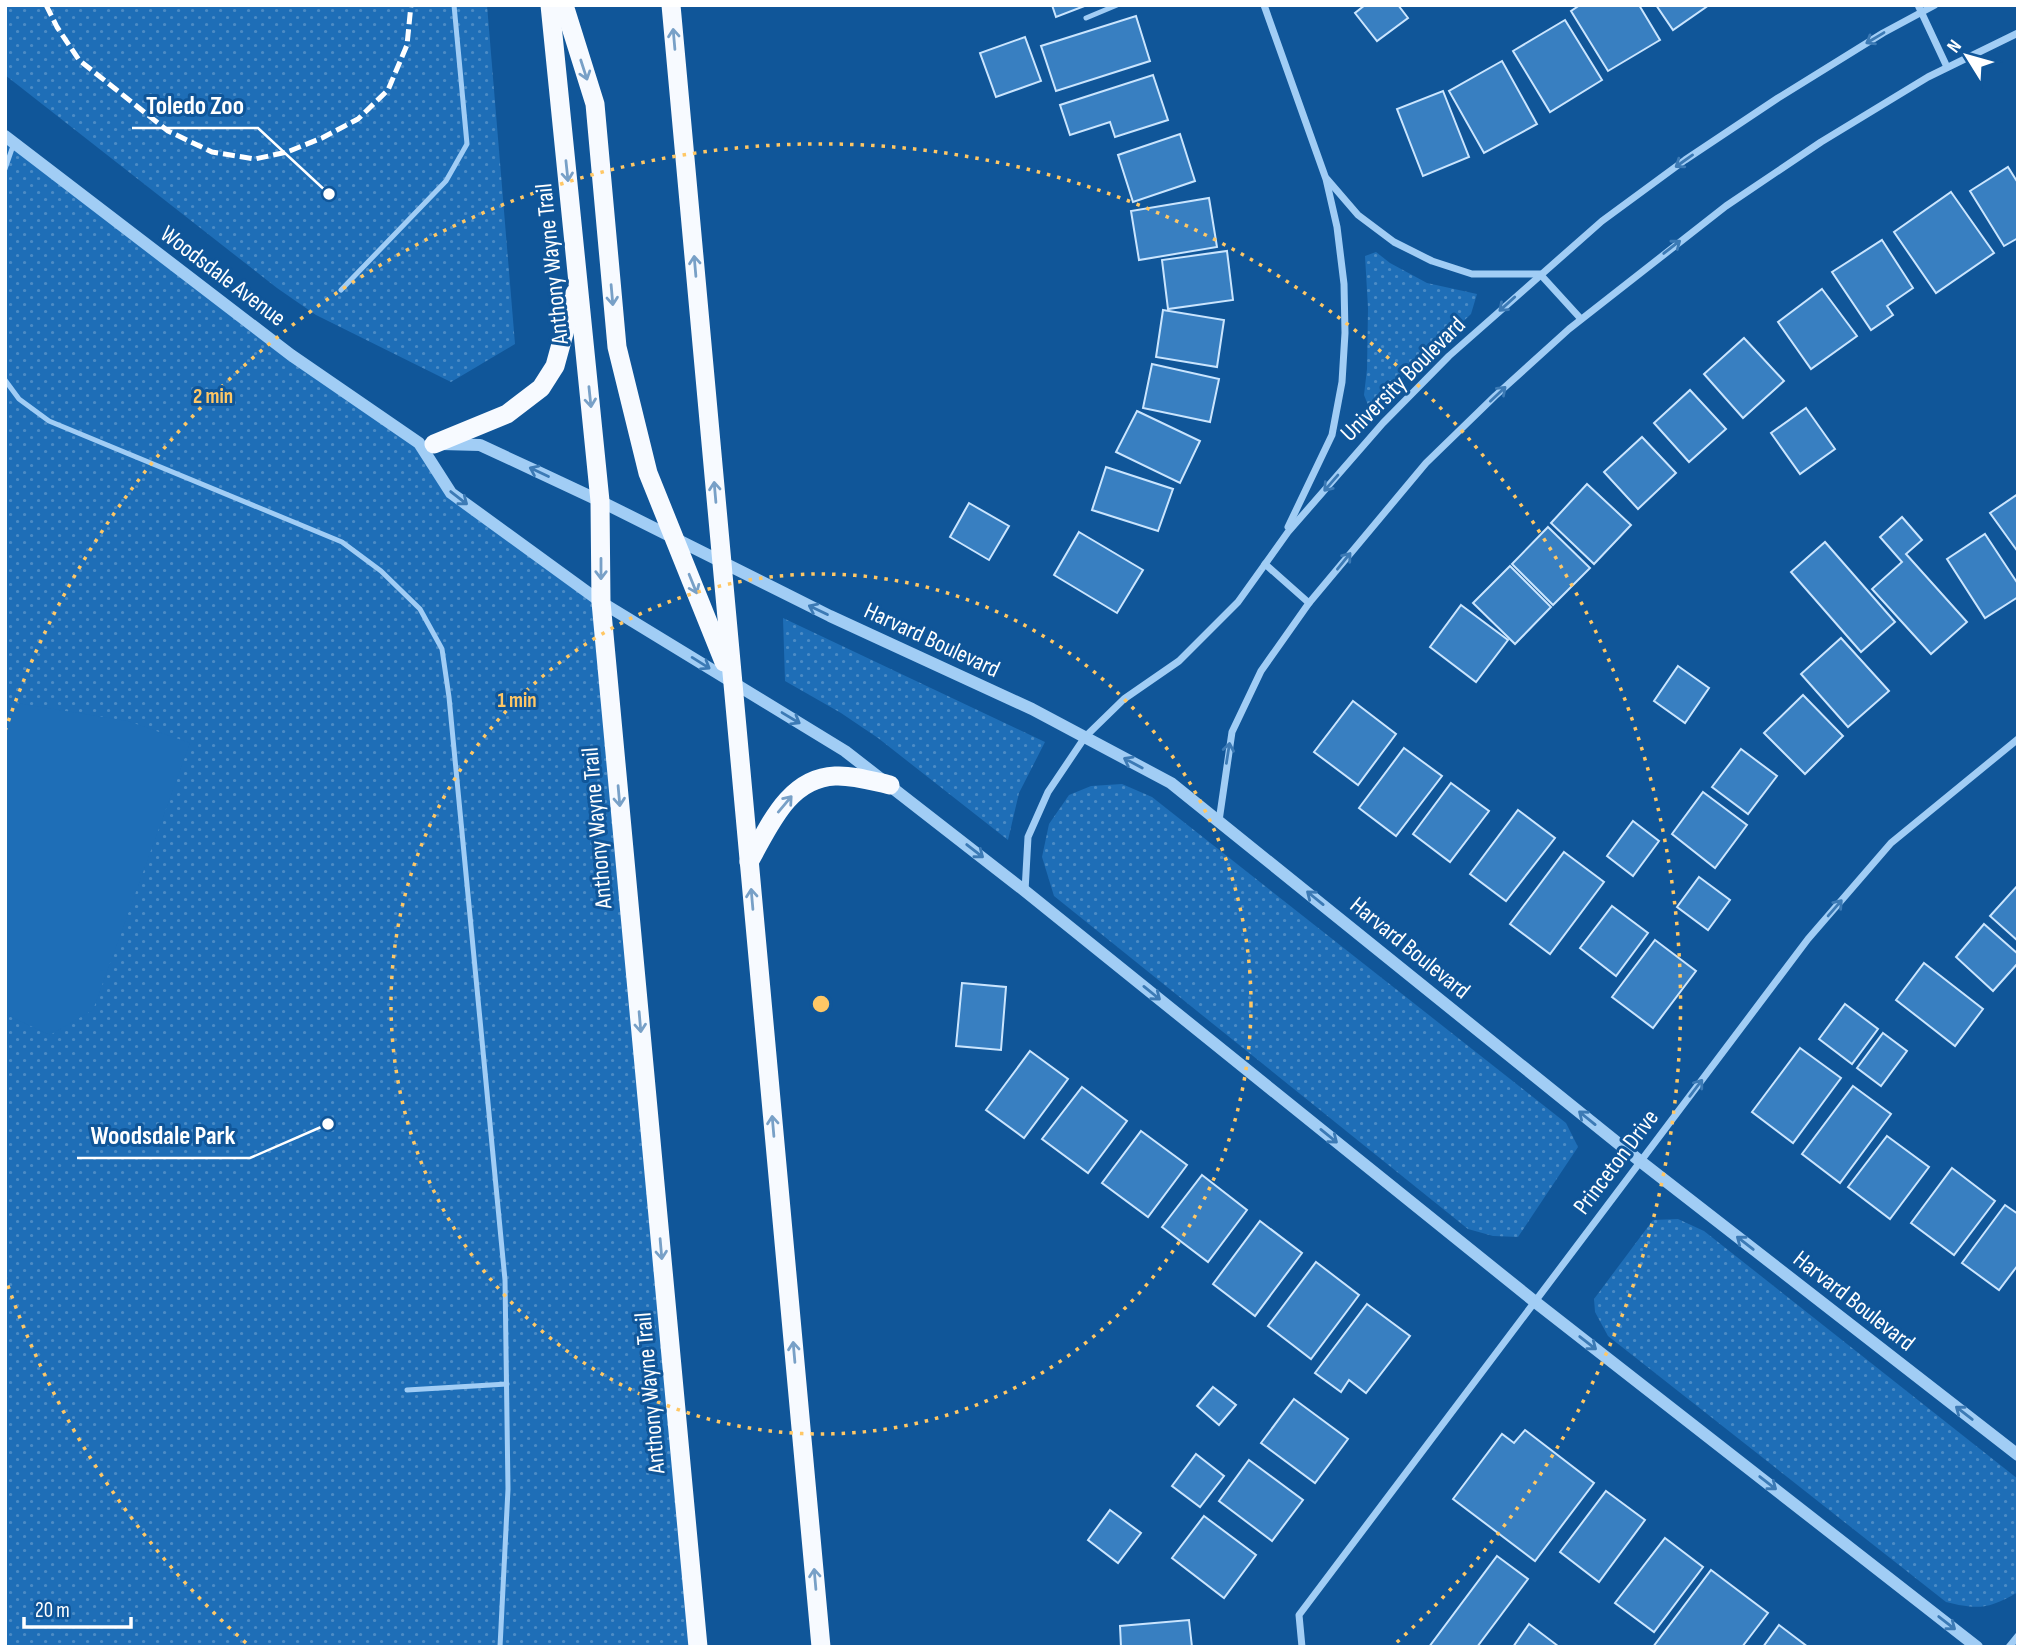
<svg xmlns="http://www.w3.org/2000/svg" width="2023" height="1652" viewBox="0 0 2023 1652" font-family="'Sofia Sans Condensed',sans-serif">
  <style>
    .green { fill: url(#green-dots) }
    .pitch { fill: #1e6eb7 }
    .building { fill: #387fc1; stroke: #cae5fe; stroke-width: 2 }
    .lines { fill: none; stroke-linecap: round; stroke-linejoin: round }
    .service { stroke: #a1cdf5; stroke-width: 5 }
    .minor { stroke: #a1cdf5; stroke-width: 7 }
    .tertiary { stroke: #a1cdf5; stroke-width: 12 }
    .trunk { stroke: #f7faff; stroke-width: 19 }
    .rail { stroke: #fff; stroke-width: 5; stroke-dasharray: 12 5; stroke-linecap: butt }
    .oneway { stroke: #3c7ab5 }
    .oneway2 { stroke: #78a0c7 }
    .ring { fill: none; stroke: #ffc765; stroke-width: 3.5; stroke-dasharray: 3.5 7 }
    .labels { text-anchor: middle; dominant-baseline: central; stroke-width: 6; stroke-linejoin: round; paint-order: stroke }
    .street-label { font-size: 24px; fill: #fff; stroke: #105699 }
    .centre { fill: #ffc765; stroke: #105699; stroke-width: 3.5 }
    .ring-label { font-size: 21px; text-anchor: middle; font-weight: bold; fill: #ffc765; stroke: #105699; stroke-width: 6; stroke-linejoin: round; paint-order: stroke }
    .leader { fill: none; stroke: #fff; stroke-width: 2.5 }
    .callout-dot { fill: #fff; stroke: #105699; stroke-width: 2.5 }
    .callout-label { font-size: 26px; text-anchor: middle; font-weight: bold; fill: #fff; stroke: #105699; stroke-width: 6; stroke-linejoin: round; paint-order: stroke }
  </style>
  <defs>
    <pattern id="green-dots" width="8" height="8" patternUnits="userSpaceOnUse" patternTransform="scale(1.75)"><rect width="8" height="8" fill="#1e6eb7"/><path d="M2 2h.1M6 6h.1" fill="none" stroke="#4b8bc5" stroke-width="1.8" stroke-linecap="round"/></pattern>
  </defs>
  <rect width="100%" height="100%" fill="#105699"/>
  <g class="green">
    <path d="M5,5H487L515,344L451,382L316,315L277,288L5,75Z"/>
    <path d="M5,136L419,443L451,493L601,602L699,1647H5Z"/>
    <path d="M1376,252L1390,263L1427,283L1477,294L1471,314L1378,403L1368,405L1364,395L1367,369L1368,308L1365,256Z"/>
    <path d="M783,618L1045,742L1019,793L1008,840L878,738L841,713L785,681Z"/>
    <path d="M1122,784L1152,797L1566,1123L1578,1147L1518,1237L1493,1236L1468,1229L1054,896L1042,857L1049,824L1069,795L1091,786Z"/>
    <path d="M1678,1219L1704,1231L2018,1479V1592C1989,1609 1978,1610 1946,1602L1608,1336L1595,1312L1594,1299L1653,1220Z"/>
  </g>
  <path class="pitch" d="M16,703L128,721L190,743L93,1010L50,1035L5,1014V704Z"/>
  <g class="building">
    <path d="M1052,5H1087L1056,17Z"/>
    <path d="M1365,5H1398L1408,18L1377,41L1355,13Z"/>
    <path d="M1580,5H1639L1660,40L1608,71L1571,11Z"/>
    <path d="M1656,5H1709L1673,30Z"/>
    <path d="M1136,16L1150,61L1056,91L1041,46Z"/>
    <path d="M1565,20L1602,80L1550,112L1513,51Z"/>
    <path d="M1025,37L1041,81L996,97L980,53Z"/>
    <path d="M1502,61L1537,124L1484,153L1449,91Z"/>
    <path d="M1153,75L1168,120L1115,137L1110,122L1070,135L1060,105Z"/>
    <path d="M1443,91L1469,157L1423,176L1397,109Z"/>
    <path d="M1180,134L1195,181L1133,202L1118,155Z"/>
    <path d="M2008,167L2018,183V238L2004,246L1970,191Z"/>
    <path d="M1951,192L1994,253L1936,293L1894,232Z"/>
    <path d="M1209,198L1217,247L1139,260L1131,211Z"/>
    <path d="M1882,240L1913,288L1887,306L1893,315L1871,330L1832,272Z"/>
    <path d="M1227,251L1233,300L1168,309L1162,260Z"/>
    <path d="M1822,289L1857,336L1811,369L1778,322Z"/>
    <path d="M1163,310L1224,320L1217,367L1156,357Z"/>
    <path d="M1744,338L1784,381L1743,418L1704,374Z"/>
    <path d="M1152,364L1219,379L1210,422L1143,408Z"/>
    <path d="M1690,390L1726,429L1689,462L1654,423Z"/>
    <path d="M1806,408L1835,449L1800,474L1771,433Z"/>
    <path d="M1137,411L1200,441L1180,483L1116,452Z"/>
    <path d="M1642,437L1676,473L1638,509L1604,472Z"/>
    <path d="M1106,467L1173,489L1158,531L1092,510Z"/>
    <path d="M1587,484L1631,525L1594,564L1551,523Z"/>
    <path d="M2018,494V552L1990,513Z"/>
    <path d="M969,503L1009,526L989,560L950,537Z"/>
    <path d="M1902,517L1922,540L1906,554L1967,622L1931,654L1872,589L1902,562L1880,537Z"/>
    <path d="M1548,527L1590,568L1553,605L1512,564Z"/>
    <path d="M1079,532L1143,570L1117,613L1054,575Z"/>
    <path d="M1985,534L2018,584V597L1985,618L1947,559Z"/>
    <path d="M1825,542L1895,622L1861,652L1791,572Z"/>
    <path d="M1510,566L1551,607L1515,644L1473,603Z"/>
    <path d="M1461,605L1508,640L1476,682L1430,647Z"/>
    <path d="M1841,638L1889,691L1848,727L1801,674Z"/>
    <path d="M1678,666L1709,688L1685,723L1654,701Z"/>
    <path d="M1803,695L1843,736L1805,774L1764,733Z"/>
    <path d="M1353,701L1396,734L1358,785L1314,752Z"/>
    <path d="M1404,748L1442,776L1396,836L1359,808Z"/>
    <path d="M1741,749L1777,776L1748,814L1712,787Z"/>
    <path d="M1451,783L1489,811L1450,862L1413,834Z"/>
    <path d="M1703,792L1747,825L1715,868L1672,834Z"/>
    <path d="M1518,810L1555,838L1506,901L1470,874Z"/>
    <path d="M1633,821L1659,841L1633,876L1607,856Z"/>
    <path d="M1564,852L1604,882L1550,954L1510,924Z"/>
    <path d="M1699,877L1730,900L1708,930L1677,907Z"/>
    <path d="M2018,885V941L1990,916Z"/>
    <path d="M1612,906L1648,933L1616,976L1580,948Z"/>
    <path d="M1984,924L2018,954V963L1993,991L1956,957Z"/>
    <path d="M1655,940L1696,971L1653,1028L1612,997Z"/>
    <path d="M1924,963L1983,1009L1955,1046L1896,1000Z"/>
    <path d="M962,983L1006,987L1001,1050L956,1046Z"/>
    <path d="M1845,1004L1878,1029L1852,1064L1819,1039Z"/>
    <path d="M1883,1033L1907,1051L1881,1086L1857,1068Z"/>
    <path d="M1800,1048L1841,1078L1793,1143L1752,1112Z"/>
    <path d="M1030,1051L1068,1079L1024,1138L986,1110Z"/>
    <path d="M1853,1086L1891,1114L1840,1183L1802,1154Z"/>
    <path d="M1082,1087L1127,1121L1088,1173L1042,1139Z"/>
    <path d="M1141,1131L1187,1165L1148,1217L1102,1183Z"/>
    <path d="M1887,1136L1929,1167L1890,1219L1848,1187Z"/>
    <path d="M1952,1168L1995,1201L1954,1255L1911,1223Z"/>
    <path d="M1202,1175L1247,1210L1208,1262L1162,1227Z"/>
    <path d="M2005,1205L2018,1214V1265L1999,1290L1962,1263Z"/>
    <path d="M1260,1221L1302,1253L1255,1316L1213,1284Z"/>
    <path d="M1316,1262L1359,1295L1311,1359L1268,1326Z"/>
    <path d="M1367,1304L1410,1336L1366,1393L1349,1380L1341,1392L1315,1373Z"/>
    <path d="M1213,1387L1236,1405L1219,1425L1197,1406Z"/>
    <path d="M1294,1399L1348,1439L1315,1483L1261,1443Z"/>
    <path d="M1525,1430L1594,1483L1535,1561L1453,1499L1502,1434L1514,1443Z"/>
    <path d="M1196,1454L1224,1476L1200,1507L1172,1486Z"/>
    <path d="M1249,1460L1303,1500L1272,1541L1219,1501Z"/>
    <path d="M1606,1491L1645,1520L1599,1582L1560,1552Z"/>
    <path d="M1110,1510L1141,1533L1118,1563L1088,1540Z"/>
    <path d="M1204,1516L1256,1555L1224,1598L1172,1558Z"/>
    <path d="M1665,1538L1703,1567L1654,1632L1615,1603Z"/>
    <path d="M1497,1556L1528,1579L1477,1647H1429Z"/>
    <path d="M1711,1570L1768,1613L1742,1647H1653Z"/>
    <path d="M1189,1620L1192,1647H1121L1120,1626Z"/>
    <path d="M1529,1624L1558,1646L1557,1647H1513Z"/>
    <path d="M1779,1625L1808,1647H1763Z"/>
  </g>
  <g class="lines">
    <g class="service">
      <path d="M1086,18L1117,5"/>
      <path d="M5,169L14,143"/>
      <path d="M341,290L446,181L467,144L454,5"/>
      <path d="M5,380L19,399L49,421L342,542L381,571L420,609L442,649L449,697L505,1280L508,1489L500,1647"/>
      <path d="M407,1390L507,1384"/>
    </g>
    <g class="minor">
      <path d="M1264,5L1326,179L1337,227L1344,284L1345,333L1342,382L1332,435L1288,527"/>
      <path d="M1918,5L1947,67"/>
      <path d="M1327,179L1358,215L1394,242L1432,261L1472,274H1540L1581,319"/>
      <path d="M1265,564L1309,603"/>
      <path d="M1219,821L1232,732L1261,671L1309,603L1426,463L1495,396L1569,329L1726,206L1821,142L1928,77L2018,33"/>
      <path d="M1025,891L1028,837L1048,792L1085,737L1124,699L1179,661L1238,602L1288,532L1383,423L1449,356L1602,221L1685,160L1778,98L1883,33L1935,5"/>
      <path d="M1302,1647L1299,1615L1808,939L1891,843L2018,739"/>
      <path d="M2009,1647L2018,1636"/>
    </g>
    <g class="tertiary">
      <path d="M5,136L291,355L419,443L451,493L601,602L845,751L1025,891L1534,1301L1977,1647"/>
      <path d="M441,444L480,445L536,471L600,501L830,616L1032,709L1171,783L1640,1161L2018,1455"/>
    </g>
    <g class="trunk">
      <path d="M550,5L600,501L601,602L698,1647"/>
      <path d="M564,5L595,104L617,347L648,473L724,662"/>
      <path d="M671,5L821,1647"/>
      <path d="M434,444L507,414L541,388L555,366L575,293"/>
      <path d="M749,862C769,827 788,778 835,776C853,775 872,781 890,785"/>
    </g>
    <path class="rail" d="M46,5L57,27L79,60L168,131L212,152L255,159L287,152L322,138L358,119L388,90L407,45L411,5"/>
  </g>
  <defs><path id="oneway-shaft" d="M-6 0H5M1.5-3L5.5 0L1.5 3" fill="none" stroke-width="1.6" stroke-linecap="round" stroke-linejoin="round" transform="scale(1.75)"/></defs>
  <g class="oneway">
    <use href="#oneway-shaft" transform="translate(1875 38) rotate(149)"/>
    <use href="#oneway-shaft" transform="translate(1684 161) rotate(145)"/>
    <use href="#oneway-shaft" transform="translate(1672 247) rotate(-38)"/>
    <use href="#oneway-shaft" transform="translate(1507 304) rotate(138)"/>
    <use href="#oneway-shaft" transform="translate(1498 394) rotate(-43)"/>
    <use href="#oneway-shaft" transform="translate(539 472) rotate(-155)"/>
    <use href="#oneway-shaft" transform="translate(1331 483) rotate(131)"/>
    <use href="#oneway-shaft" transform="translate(459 498) rotate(38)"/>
    <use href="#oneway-shaft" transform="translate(1344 561) rotate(-51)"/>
    <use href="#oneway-shaft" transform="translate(818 610) rotate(-154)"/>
    <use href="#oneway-shaft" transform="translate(701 663) rotate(32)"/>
    <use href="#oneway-shaft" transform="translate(791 718) rotate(31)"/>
    <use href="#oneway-shaft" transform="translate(1228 753) rotate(-81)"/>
    <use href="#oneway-shaft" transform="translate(1133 763) rotate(-152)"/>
    <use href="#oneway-shaft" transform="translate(975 851) rotate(38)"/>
    <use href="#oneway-shaft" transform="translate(1315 898) rotate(-141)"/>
    <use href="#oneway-shaft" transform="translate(1835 908) rotate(-49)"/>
    <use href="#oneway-shaft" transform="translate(1152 993) rotate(39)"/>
    <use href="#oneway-shaft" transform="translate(1696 1088) rotate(-53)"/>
    <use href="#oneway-shaft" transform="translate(1587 1118) rotate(-141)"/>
    <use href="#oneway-shaft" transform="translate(1329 1136) rotate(39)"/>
    <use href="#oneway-shaft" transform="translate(1745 1243) rotate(-142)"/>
    <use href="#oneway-shaft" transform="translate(1588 1343) rotate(38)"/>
    <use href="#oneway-shaft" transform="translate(1964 1413) rotate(-142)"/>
    <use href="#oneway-shaft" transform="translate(1768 1483) rotate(38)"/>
    <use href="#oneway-shaft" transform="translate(1947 1623) rotate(38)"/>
  </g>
  <g class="oneway2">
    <use href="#oneway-shaft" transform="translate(674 39) rotate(-95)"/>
    <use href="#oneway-shaft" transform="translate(584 70) rotate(72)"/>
    <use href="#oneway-shaft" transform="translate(567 171) rotate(84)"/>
    <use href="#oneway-shaft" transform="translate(695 266) rotate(-95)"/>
    <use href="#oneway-shaft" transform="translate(612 295) rotate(85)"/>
    <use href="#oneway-shaft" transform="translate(590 397) rotate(84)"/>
    <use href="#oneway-shaft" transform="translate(715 492) rotate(-95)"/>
    <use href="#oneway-shaft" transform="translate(601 569) rotate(90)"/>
    <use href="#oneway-shaft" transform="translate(693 584) rotate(68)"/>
    <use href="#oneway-shaft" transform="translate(619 796) rotate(85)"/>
    <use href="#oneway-shaft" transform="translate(785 804) rotate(-50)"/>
    <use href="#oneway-shaft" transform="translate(752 899) rotate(-95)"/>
    <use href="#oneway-shaft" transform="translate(640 1022) rotate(85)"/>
    <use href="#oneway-shaft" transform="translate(773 1126) rotate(-95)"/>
    <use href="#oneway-shaft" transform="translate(661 1249) rotate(85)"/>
    <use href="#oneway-shaft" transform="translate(794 1352) rotate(-95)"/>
    <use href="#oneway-shaft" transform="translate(815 1579) rotate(-95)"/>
  </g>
  <g class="ring">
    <circle cx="821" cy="1004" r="430"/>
    <path d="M246 1643A860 860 0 0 1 5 1277M5 731A860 860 0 1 1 1396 1643"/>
  </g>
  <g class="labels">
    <g class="street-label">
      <text transform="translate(552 264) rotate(-96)">Anthony Wayne Trail</text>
      <text transform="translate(223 276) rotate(37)">Woodsdale Avenue</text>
      <text transform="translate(1403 379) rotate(-45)">University Boulevard</text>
      <text transform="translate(932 640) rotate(25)">Harvard Boulevard</text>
      <text transform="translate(597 828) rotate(-95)">Anthony Wayne Trail</text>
      <text transform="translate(1410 948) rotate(39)">Harvard Boulevard</text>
      <text transform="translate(1616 1162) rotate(-53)">Princeton Drive</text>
      <text transform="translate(1854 1301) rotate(38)">Harvard Boulevard</text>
      <text transform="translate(650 1393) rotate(-95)">Anthony Wayne Trail</text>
    </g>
  </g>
  <circle cx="821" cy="1004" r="10" class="centre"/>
  <g class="ring-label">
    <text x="213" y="403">2 min</text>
    <text x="517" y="707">1 min</text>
  </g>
  <path class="leader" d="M329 194L258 128H132M328 1124L250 1158H77"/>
  <g class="callout-dot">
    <circle cx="329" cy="194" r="7"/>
    <circle cx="328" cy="1124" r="7"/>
  </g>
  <g class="callout-label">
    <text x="195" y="114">Toledo Zoo</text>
    <text x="163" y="1144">Woodsdale Park</text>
  </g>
  <rect width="2023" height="1652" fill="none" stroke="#ffffff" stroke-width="14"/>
  <g transform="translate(1967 56) rotate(307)" stroke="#105699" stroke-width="5" paint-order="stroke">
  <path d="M0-5L12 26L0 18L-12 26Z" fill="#ffffff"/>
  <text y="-10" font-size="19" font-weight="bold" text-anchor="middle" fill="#ffffff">N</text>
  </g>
  <path d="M24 1617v10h107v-10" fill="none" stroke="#ffffff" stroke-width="3.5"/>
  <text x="35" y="1617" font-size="21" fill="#ffffff" stroke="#105699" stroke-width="5" paint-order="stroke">20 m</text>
</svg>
